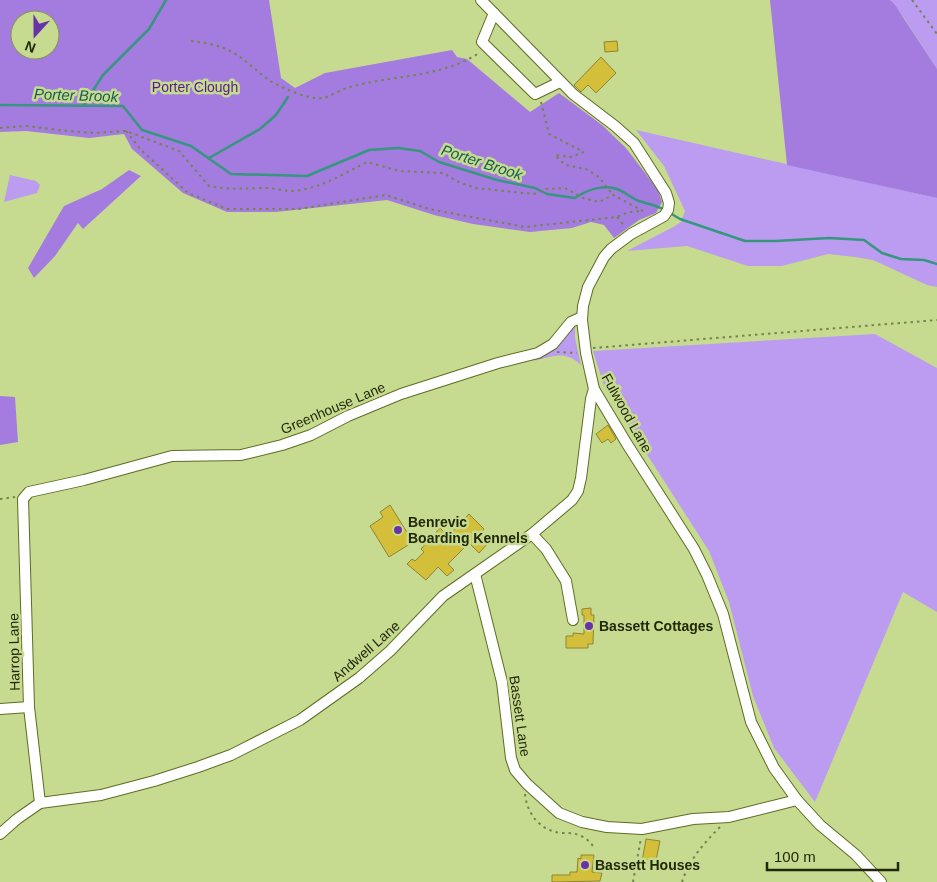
<svg xmlns="http://www.w3.org/2000/svg" width="937" height="882" viewBox="0 0 937 882" font-family="Arial,sans-serif">
  <style>
    .green { fill: #bb9cf0 }
    .forest { fill: #a47ce0; fill-rule: evenodd }
    .lines { fill: none; stroke-linecap: round; stroke-linejoin: round }
    .stream { stroke: #36967e; stroke-width: 2.5 }
    .building { fill: #d3bf3a; stroke: #908435 }
    .minor-casing { stroke: #5d6d23; stroke-width: 12 }
    .path { stroke: #76834e; stroke-width: 2; stroke-dasharray: 2.5 4; stroke-linecap: butt }
    .minor { stroke: #fff; stroke-width: 10 }
    .poi-dot { fill: #6932a9; stroke: #c7db90; stroke-width: 2 }
    .labels { text-anchor: middle; dominant-baseline: central; stroke-width: 5; stroke-linejoin: round; paint-order: stroke }
    .park-label { font-size: 14px; fill: #551990; stroke: #c7db90 }
    .street-label { font-size: 14px; fill: #22290a; stroke: #c7db90 }
    .poi-label { font-size: 14px; font-weight: bold; fill: #22290a; stroke: #c7db90; text-anchor: start }
    .water-label { font-size: 15px; font-style: italic; fill: #155e53; stroke: #c7db90 }
  </style>
  <rect width="100%" height="100%" fill="#c7db90"/>
  <g class="green">
    <path d="M890,0H937V69L904,18Z"/>
    <path d="M636,130L937,198V287L927,285L873,260L855,257L828,254L782,266H748L687,246L627,251L675,226L681,222L685,211L664,166Z"/>
    <path d="M10,175L36,181L40,185L37,193L4,202Z"/>
    <path d="M575,325V338L581,365C565,350 554,356 534,361Z"/>
    <path d="M875,334L937,368V612L903,592L815,802L774,748L753,696L729,602L709,551L605,389L593,351Z"/>
  </g>
  <g class="forest">
    <path d="M0,0H269L281,78L295,88L325,73L452,50L457,57L467,59L530,112L559,93L602,125L626,148L658,190L662,202L656,213L639,220L614,238L604,225L591,222L572,228L530,232L473,224L434,215L387,200L276,212H227L183,193L132,149L124,134L89,138L26,131L0,132ZM20,20H50V50H20Z"/>
    <path d="M770,0H890L895,5L937,69V198L787,165Z"/>
    <path d="M129,170L141,176L83,229L78,223L55,256L34,278L28,268L64,206L102,189Z"/>
    <path d="M0,396L15,397L18,442L0,445Z"/>
  </g>
  <g class="lines">
    <g class="stream">
      <path d="M0,105L123,106L142,130L191,146L231,174L307,176L369,150L398,148L420,151L439,162L497,180L535,188L547,194L575,198C586,190 604,184 617,189C625,192 631,198 639,201C648,204 656,205 665,210"/>
      <path d="M83,106L103,75L149,29L166,0"/>
      <path d="M209,158L260,129L276,115L288,97"/>
      <path d="M670,213L680,219L745,241H776L829,238L864,240L882,253L901,259L924,260L937,264"/>
    </g>
  </g>
  <g class="building">
    <path d="M617,41L618,51L605,52L604,42Z"/>
    <path d="M601,57L616,73L596,93L588,85L581,92L574,85Z"/>
    <path d="M608,425L616,439L611,443L608,439L602,443L596,434Z"/>
    <path d="M390,505L413,542L389,557L370,526L383,517L380,512Z"/>
    <path d="M469,514L484,529L482,532L490,541L479,553L469,543L448,564L454,570L447,576L438,567L426,580L407,564L412,559L415,561L424,552L421,549L440,528L448,536Z"/>
    <path d="M591,608V615H594L593,644H588V648H566V636H573V633L584,634V615H582V609Z"/>
    <path d="M646,839L660,841L655,865L642,862Z"/>
    <path d="M581,855H594L592,872L602,873L600,881L552,882V875H570V872H577L578,858L581,859Z"/>
  </g>
  <g class="lines">
    <g class="minor-casing">
      <g id="minor">
        <path d="M481,0L573,94L615,126L634,143L666,193L669,203L668,210L664,216L631,234L611,249L604,257L588,287L583,306L582,320L586,353L594,389L627,444L694,549L707,575L723,614L751,722L774,768L797,800L820,825L856,855L881,882"/>
        <path d="M494,13L482,42L535,94L560,82"/>
        <path d="M532,534L546,549L566,581L573,620"/>
        <path d="M475,574L502,682L511,758L515,770L527,784L559,813L582,822L607,827L642,829L693,819L729,817L797,800"/>
        <path d="M0,709L29,707"/>
        <path d="M40,803L29,707L23,499L29,492L84,480L172,456L241,455L282,445L311,435L348,416L401,394L498,363L538,353L553,344L571,322L582,317"/>
        <path d="M0,834L17,819L40,803L101,795L154,781L198,767L231,755L300,720L359,678L390,651L443,596L532,534L572,500L578,491L581,478L591,399L594,389"/>
      </g>
    </g>
    <g class="path">
      <path d="M912,0L937,34"/>
      <path d="M191,41C216,44 231,48 250,65C260,72 266,80 278,85C287,90 311,100 322,98C331,97 341,89 350,87C392,75 441,78 479,53"/>
      <path d="M541,102L549,134L584,152"/>
      <path d="M0,128L27,126L67,131L95,133L126,131L179,151L209,186C229,190 247,188 267,188C275,188 283,191 291,191C318,190 343,174 367,162L399,171L444,173L456,181L475,188L534,194L546,189L565,188L583,198L599,202L613,195L643,211"/>
      <path d="M126,131L141,150L188,193L227,209H298L386,195L429,209L525,227L617,217L629,212L643,211"/>
      <path d="M584,152L571,157L555,155L565,165L586,169L599,177L613,195"/>
      <path d="M617,217L625,227"/>
      <path d="M593,348L937,320"/>
      <path d="M557,352L577,353"/>
      <path d="M0,499L15,497"/>
      <path d="M525,794C527,814 540,831 562,833C569,833 575,833 581,836C586,838 590,842 593,846"/>
      <path d="M633,882L641,838"/>
      <path d="M682,882C689,860 704,843 720,827"/>
    </g>
    <use href="#minor" class="minor"/>
  </g>
  <g class="poi-dot">
    <circle cx="398" cy="530" r="5"/>
    <circle cx="589" cy="626" r="5"/>
    <circle cx="585" cy="865" r="5"/>
  </g>
  <g class="labels">
    <g class="park-label">
      <text x="195" y="87">Porter Clough</text>
    </g>
    <g class="street-label">
      <text transform="translate(333 408) rotate(-23)">Greenhouse Lane</text>
      <text transform="translate(627 413) rotate(61)">Fulwood Lane</text>
      <text transform="translate(366 651) rotate(-41)">Andwell Lane</text>
      <text transform="translate(14 652) rotate(-91)">Harrop Lane</text>
      <text transform="translate(520 716) rotate(82)">Bassett Lane</text>
    </g>
    <g class="poi-label">
      <text x="408" y="522">Benrevic<tspan x="408" dy="16">Boarding Kennels</tspan></text>
      <text x="599" y="626">Bassett Cottages</text>
      <text x="595" y="865">Bassett Houses</text>
    </g>
    <g class="water-label">
      <text transform="translate(76 95) rotate(2)">Porter Brook</text>
      <text transform="translate(482 162) rotate(18)">Porter Brook</text>
    </g>
  </g>
  <g transform="translate(35 35) rotate(201)"><circle r="24" fill="#c7db90" stroke="#85945a"/>
  <path d="M0-4L9 19L0 12L-9 19Z" fill="#6932a9"/>
  <text y="-8" font-size="14" font-weight="bold" text-anchor="middle" fill="#22290a">N</text>
  </g>
  <path d="M767 862v8h131v-8" fill="none" stroke="#22290a" stroke-width="2.5"/>
  <text x="774" y="862" font-size="15" fill="#22290a" stroke="#c7db90" stroke-width="4" paint-order="stroke">100 m</text>
</svg>
